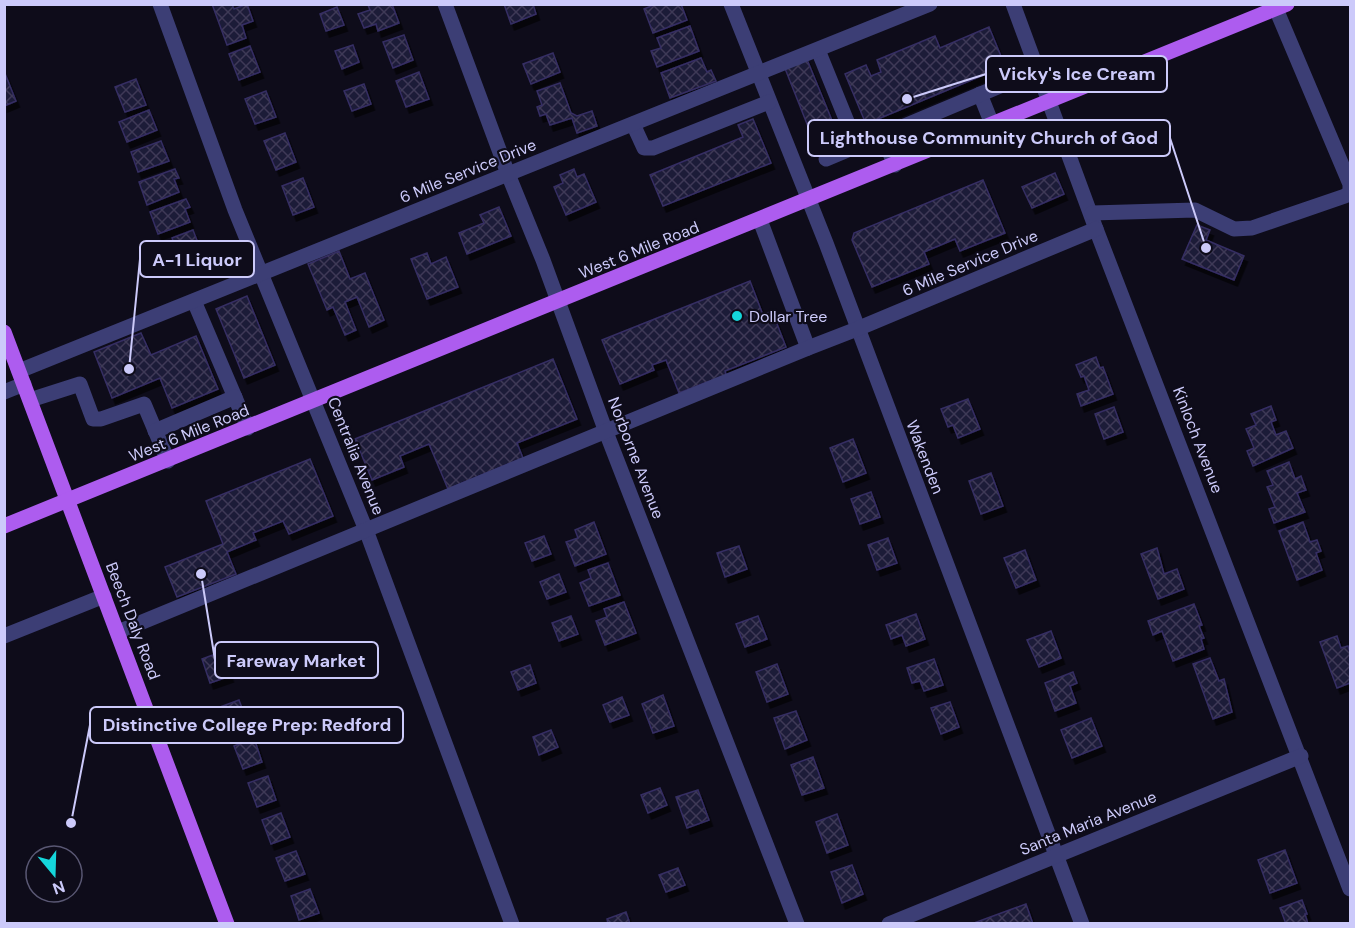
<svg xmlns="http://www.w3.org/2000/svg" width="1355" height="928" viewBox="0 0 1355 928" font-family="'DM Sans',sans-serif">
  <style>
    .building { fill: url(#building-cross-hatch); stroke: #352e63; stroke-width: 1.5; filter: url(#shadow) }
    .lines { fill: none; stroke-linecap: round; stroke-linejoin: round }
    .minor { stroke: #3c3e75; stroke-width: 15 }
    .major { stroke: #ad5cef; stroke-width: 15 }
    .poi-dot { fill: #15d6db; stroke: #0e0c1a; stroke-width: 2 }
    .labels { text-anchor: middle; dominant-baseline: central; stroke-width: 4.5; stroke-linejoin: round; paint-order: stroke }
    .street-label { font-size: 16px; fill: #cccafa; stroke: #0e0c1a }
    .poi-label { font-size: 16px; fill: #cccafa; stroke: #0e0c1a; text-anchor: start }
    .leader { fill: none; stroke: #cccafa; stroke-width: 2 }
    .callout-dot { fill: #cccafa; stroke: #0e0c1a; stroke-width: 2 }
    .callout { fill: #0e0c1a; stroke: #cccafa; stroke-width: 2 }
    .callout-label { font-size: 18px; text-anchor: middle; font-weight: bold; fill: #cccafa }
  </style>
  <defs>
    <pattern id="building-cross-hatch" width="8" height="8" patternUnits="userSpaceOnUse" patternTransform="scale(1.5)"><rect width="8" height="8" fill="#1e1a39"/><path d="M0 0l8 8M0 8l8-8" fill="none" stroke="#3e3a57"/></pattern>
    <filter id="shadow"><feDropShadow dx="3.5" dy="6" stdDeviation="0" flood-color="#0009"/></filter>
  </defs>
  <rect width="100%" height="100%" fill="#0e0c1a"/>
  <g class="building">
    <path d="M212,4H232L234,9L247,4L253,21L242,25L246,38L227,45Z"/>
    <path d="M392,4L399,23L378,31L376,24L364,28L358,14L370,10L368,5Z"/>
    <path d="M504,4H533L536,14L511,24Z"/>
    <path d="M656,4H681L687,20L653,33L644,9Z"/>
    <path d="M337,7L344,25L326,31L320,14Z"/>
    <path d="M690,26L699,51L657,67L651,51L661,48L657,38Z"/>
    <path d="M989,27L1005,66L866,124L845,74L866,65L871,76L881,72L877,60L935,36L940,48Z"/>
    <path d="M404,35L413,60L393,68L383,42Z"/>
    <path d="M353,45L359,62L342,69L335,51Z"/>
    <path d="M250,46L260,72L239,80L229,54Z"/>
    <path d="M553,53L560,72L531,84L523,64Z"/>
    <path d="M806,57L838,135L815,144L784,66Z"/>
    <path d="M701,58L707,72L711,70L716,81L670,98L661,73Z"/>
    <path d="M4,71L16,101L4,106Z"/>
    <path d="M419,72L429,99L406,107L396,81Z"/>
    <path d="M136,79L146,105L125,112L115,87Z"/>
    <path d="M560,83L571,113L577,116L592,111L597,126L577,133L572,118L550,125L546,114L540,116L537,107L542,105L537,91Z"/>
    <path d="M364,84L371,104L352,111L344,91Z"/>
    <path d="M266,91L276,117L255,124L245,99Z"/>
    <path d="M149,110L157,130L127,142L119,122Z"/>
    <path d="M753,119L771,163L663,206L650,175L743,137L738,125Z"/>
    <path d="M285,133L296,162L276,170L264,141Z"/>
    <path d="M161,141L169,161L138,172L131,152Z"/>
    <path d="M175,169L179,178L174,179L179,192L147,205L139,182Z"/>
    <path d="M574,169L577,177L584,174L596,202L566,215L554,187L563,183L560,175Z"/>
    <path d="M1055,173L1064,194L1032,208L1022,187Z"/>
    <path d="M303,178L314,207L293,215L282,186Z"/>
    <path d="M983,180L1005,233L960,251L955,239L924,252L929,264L872,287L852,240L854,233Z"/>
    <path d="M186,199L190,207L185,209L190,222L158,234L150,212Z"/>
    <path d="M499,207L511,236L467,254L459,233L484,223L480,215Z"/>
    <path d="M1197,225L1210,230L1206,240L1244,256L1234,280L1182,259Z"/>
    <path d="M193,230L204,259L183,267L172,238Z"/>
    <path d="M339,251L350,279L365,273L384,320L369,327L357,297L345,302L356,330L345,335L333,307L327,310L308,264Z"/>
    <path d="M427,253L431,264L446,257L458,287L427,299L411,259Z"/>
    <path d="M750,281L763,315L772,311L786,347L725,371L726,375L679,393L666,360L652,365L654,370L620,384L602,340Z"/>
    <path d="M247,296L275,365L244,378L216,309Z"/>
    <path d="M141,333L151,355L196,336L218,389L172,408L160,378L112,398L94,352Z"/>
    <path d="M1096,357L1100,368L1103,367L1113,394L1081,406L1077,394L1089,390L1084,376L1081,377L1076,365Z"/>
    <path d="M553,359L577,419L517,443L523,458L448,489L429,444L400,456L404,467L372,480L355,439Z"/>
    <path d="M968,399L980,429L958,438L953,425L948,427L941,409Z"/>
    <path d="M1271,406L1276,420L1271,422L1276,435L1286,431L1293,448L1253,466L1247,451L1254,448L1246,429L1256,425L1251,414Z"/>
    <path d="M1114,407L1123,432L1104,439L1095,414Z"/>
    <path d="M853,439L866,473L843,482L830,448Z"/>
    <path d="M310,459L333,516L289,534L283,521L253,533L256,540L227,552L236,574L177,597L165,567L223,544L206,501Z"/>
    <path d="M1289,462L1295,479L1301,476L1306,490L1297,493L1305,512L1274,523L1269,509L1275,507L1267,487L1273,485L1267,471Z"/>
    <path d="M991,473L1003,506L981,514L969,481Z"/>
    <path d="M871,492L880,517L860,524L851,499Z"/>
    <path d="M594,522L606,554L575,566L566,542L578,538L575,530Z"/>
    <path d="M1303,522L1310,542L1317,540L1321,551L1316,553L1322,570L1297,580L1279,531Z"/>
    <path d="M544,536L551,554L532,561L525,543Z"/>
    <path d="M888,538L897,563L877,570L868,545Z"/>
    <path d="M739,546L747,569L725,577L717,553Z"/>
    <path d="M1157,548L1164,574L1177,569L1184,589L1158,599L1141,554Z"/>
    <path d="M1025,550L1036,580L1016,588L1004,558Z"/>
    <path d="M608,563L620,595L589,606L580,583L591,578L588,570Z"/>
    <path d="M559,574L566,592L547,599L540,582Z"/>
    <path d="M624,602L636,633L605,645L596,621L607,617L604,609Z"/>
    <path d="M1194,604L1202,625L1199,626L1204,638L1201,639L1204,649L1173,661L1162,631L1153,635L1148,621Z"/>
    <path d="M916,614L925,639L906,646L902,635L891,639L886,625Z"/>
    <path d="M571,616L578,634L559,641L552,623Z"/>
    <path d="M758,616L767,639L745,647L736,624Z"/>
    <path d="M1051,631L1061,658L1039,667L1027,640Z"/>
    <path d="M1337,636L1341,648L1348,646L1350,652V683L1337,688L1320,642Z"/>
    <path d="M221,652L230,676L210,683L202,659Z"/>
    <path d="M1210,658L1219,681L1224,679L1232,712L1213,719L1193,664Z"/>
    <path d="M934,659L943,685L924,691L920,681L912,683L907,668Z"/>
    <path d="M777,664L788,694L767,702L756,672Z"/>
    <path d="M530,665L536,683L518,690L511,672Z"/>
    <path d="M1073,672L1077,683L1070,686L1076,703L1055,711L1045,683Z"/>
    <path d="M663,695L674,726L653,733L642,704Z"/>
    <path d="M622,697L629,715L610,722L603,705Z"/>
    <path d="M239,700L248,724L228,731L220,707Z"/>
    <path d="M950,702L959,727L941,734L931,708Z"/>
    <path d="M796,711L807,740L785,749L774,718Z"/>
    <path d="M1091,718L1102,746L1072,758L1061,730Z"/>
    <path d="M551,730L558,747L539,755L533,737Z"/>
    <path d="M254,738L262,762L243,769L234,746Z"/>
    <path d="M813,757L824,788L802,795L791,765Z"/>
    <path d="M268,776L276,800L257,807L248,783Z"/>
    <path d="M660,788L667,805L648,813L641,795Z"/>
    <path d="M698,790L709,820L687,828L676,797Z"/>
    <path d="M281,813L290,837L271,844L262,820Z"/>
    <path d="M837,814L848,845L827,853L816,822Z"/>
    <path d="M1285,850L1297,883L1270,893L1258,860Z"/>
    <path d="M296,851L305,874L285,881L276,858Z"/>
    <path d="M852,865L863,894L842,903L831,872Z"/>
    <path d="M678,868L685,885L666,892L659,875Z"/>
    <path d="M310,889L319,913L299,920L291,896Z"/>
    <path d="M1302,900L1307,914H1305L1308,924H1286L1280,908Z"/>
    <path d="M1026,904L1033,924L974,923Z"/>
    <path d="M626,912L630,924H608L607,919Z"/>
  </g>
  <g class="lines">
    <g class="minor">
      <path d="M160,4L235,210L366,530L512,924"/>
      <path d="M445,4L508,174L543,260L606,432L797,924"/>
      <path d="M731,4L826,243L1082,924"/>
      <path d="M1013,4L1096,229L1350,889"/>
      <path d="M818,50L857,146"/>
      <path d="M980,94L992,124"/>
      <path d="M633,124L644,148H653L769,102"/>
      <path d="M882,135L895,165"/>
      <path d="M826,159L1007,83"/>
      <path d="M1092,213L1195,210L1234,229L1252,228L1345,196L1350,192V184L1276,9"/>
      <path d="M760,220L808,348"/>
      <path d="M194,301L248,428"/>
      <path d="M19,371L930,4"/>
      <path d="M4,392L24,384"/>
      <path d="M30,400L80,384L93,419H101L144,404L168,461"/>
      <path d="M155,431L235,397"/>
      <path d="M118,632L808,348L857,329L1096,229"/>
      <path d="M4,636L104,596"/>
      <path d="M889,924L1301,756"/>
    </g>
    <g class="major">
      <path d="M4,332L227,924"/>
      <path d="M4,526L1287,4"/>
    </g>
  </g>
  <circle class="poi-dot" cx="737" cy="316" r="6"/>
  <g class="labels">
    <g class="street-label">
      <text transform="translate(468 171) rotate(-22)">6 Mile Service Drive</text>
      <text transform="translate(639 250) rotate(-22)">West 6 Mile Road</text>
      <text transform="translate(970 263) rotate(-23)">6 Mile Service Drive</text>
      <text transform="translate(189 433) rotate(-22)">West 6 Mile Road</text>
      <text transform="translate(1198 440) rotate(69)">Kinloch Avenue</text>
      <text transform="translate(356 456) rotate(68)">Centralia Avenue</text>
      <text transform="translate(925 457) rotate(69)">Wakenden</text>
      <text transform="translate(636 458) rotate(69)">Norborne Avenue</text>
      <text transform="translate(133 621) rotate(69)">Beech Daly Road</text>
      <text transform="translate(1088 823) rotate(-22)">Santa Maria Avenue</text>
    </g>
    <g class="poi-label">
      <text x="749" y="316">Dollar Tree</text>
    </g>
  </g>
  <path class="leader" d="M907 99L986 74M1206 248L1170 138M129 369L140 259M201 574L215 660M71 823L90 725"/>
  <g class="callout-dot">
    <circle cx="907" cy="99" r="6"/>
    <circle cx="1206" cy="248" r="6"/>
    <circle cx="129" cy="369" r="6"/>
    <circle cx="201" cy="574" r="6"/>
    <circle cx="71" cy="823" r="6"/>
  </g>
  <g class="callout">
    <rect x="986" y="56" width="181" height="36" rx="6"/>
    <rect x="808" y="120" width="362" height="36" rx="6"/>
    <rect x="140" y="241" width="114" height="36" rx="6"/>
    <rect x="215" y="642" width="163" height="36" rx="6"/>
    <rect x="90" y="707" width="313" height="36" rx="6"/>
  </g>
  <g class="callout-label">
    <text x="1077" y="80">Vicky's Ice Cream</text>
    <text x="989" y="144">Lighthouse Community Church of God</text>
    <text x="197" y="266">A-1 Liquor</text>
    <text x="296" y="667">Fareway Market</text>
    <text x="247" y="731">Distinctive College Prep: Redford</text>
  </g>
  <rect width="1355" height="928" fill="none" stroke="#cccafa" stroke-width="12"/>
  <g transform="translate(54 874) rotate(161)"><circle r="28" fill="#0e0c1a" stroke="#5a5874" stroke-width="1.5"/>
  <path d="M0-4.5L10 22L0 15L-10 22Z" fill="#15d6db"/>
  <text y="-9" font-size="16" font-weight="bold" text-anchor="middle" fill="#cccafa">N</text>
  </g>
</svg>
